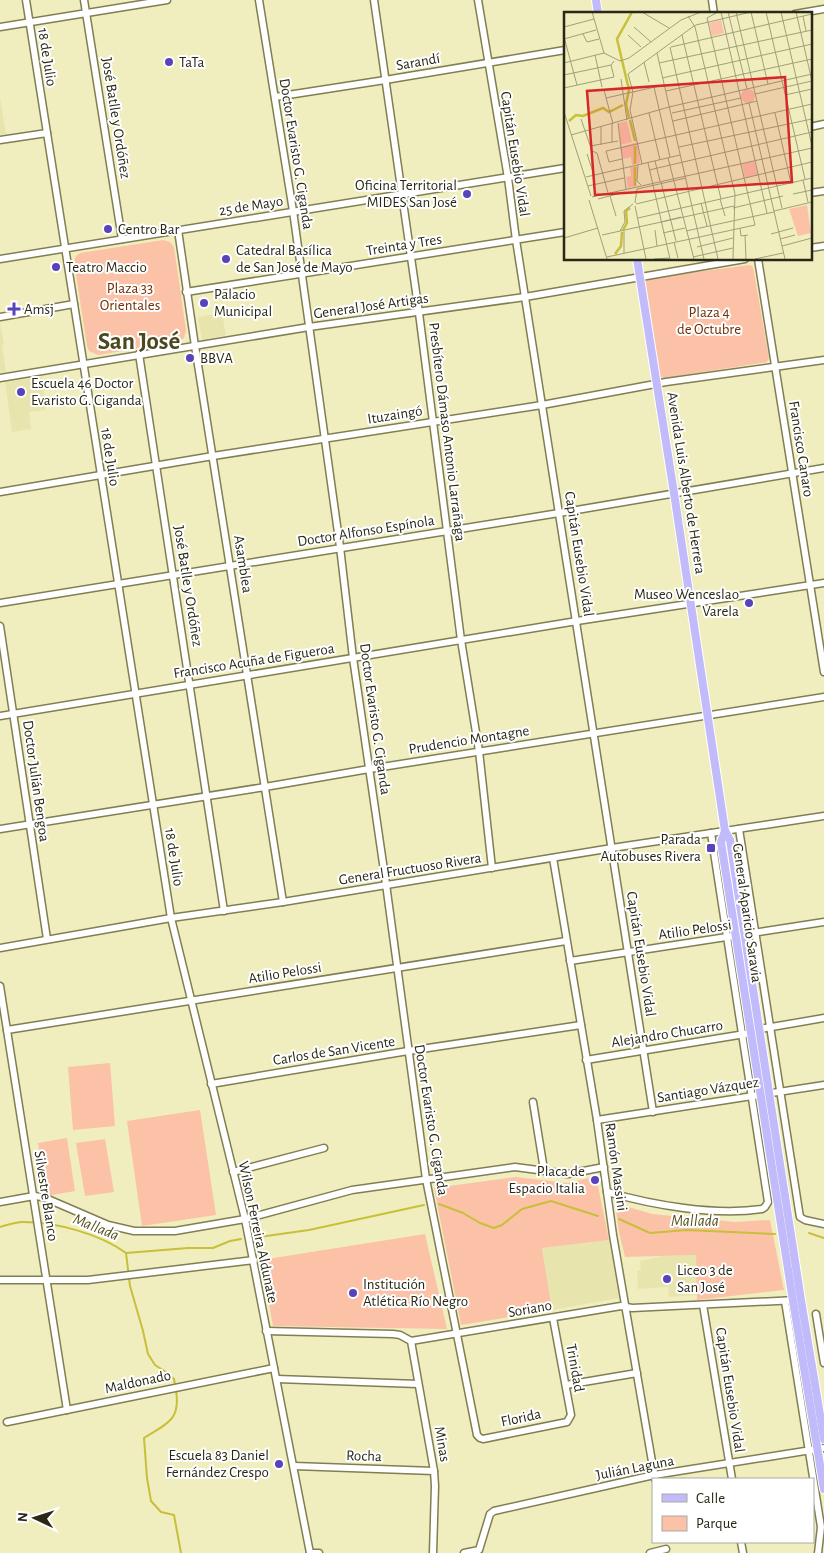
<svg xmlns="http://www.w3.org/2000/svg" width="824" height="1553" viewBox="0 0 824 1553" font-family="'Alegreya Sans',sans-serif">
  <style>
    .built { fill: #e7e5ad }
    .green { fill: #fbc2a8 }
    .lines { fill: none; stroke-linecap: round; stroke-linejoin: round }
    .stream { stroke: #c8bf3a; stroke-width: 2 }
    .minor-casing { stroke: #807e52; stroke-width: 9 }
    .major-casing { stroke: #fff; stroke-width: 10 }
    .minor { stroke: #fff; stroke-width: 6 }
    .major { stroke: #c1bbfb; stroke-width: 8 }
    .poi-dot { fill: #5843bb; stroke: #fff; stroke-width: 2 }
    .labels { text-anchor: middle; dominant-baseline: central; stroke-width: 4; stroke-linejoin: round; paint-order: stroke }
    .street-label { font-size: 15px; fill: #292816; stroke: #fff }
    .poi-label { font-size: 15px; fill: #292816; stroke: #fff; text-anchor: start }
    .park-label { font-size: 15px; fill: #722e04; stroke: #fff }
    .water-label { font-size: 16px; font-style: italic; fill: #54501d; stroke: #fff }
    .town-label { font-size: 25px; font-weight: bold; fill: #4a481d; stroke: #fff }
    .inset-river { fill: none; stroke: #c8bf3a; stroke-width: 2.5 }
    .inset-road { fill: none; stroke: #a09f7b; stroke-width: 1 }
    .view { fill: #d62828; fill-opacity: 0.15; stroke: #d62828; stroke-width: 2.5 }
    .inset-edge { fill: none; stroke: #292816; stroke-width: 2.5 }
  </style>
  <rect width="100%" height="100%" fill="#f0eebe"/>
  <g class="built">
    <path d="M0,98L6,134L0,135Z"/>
    <path d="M222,313L226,335L202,340L198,317Z"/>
    <path d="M0,322L4,345H2L6,372L0,373Z"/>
    <path d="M42,377L46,410L29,412L31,429L12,432L5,382Z"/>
    <path d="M609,1240L619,1298L552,1310L542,1248Z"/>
    <path d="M696,1255L698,1295L669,1297L668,1287L638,1289L637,1271L641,1270L640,1261L663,1256Z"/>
  </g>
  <g class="green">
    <path d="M163,240L170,242L174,247L186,330L184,338L177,342L98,355L89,351L87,346L74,262L76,256L80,253Z"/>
    <path d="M750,265L753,267L769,358L767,362L665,378L660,377L659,374L644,283L649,278Z"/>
    <path d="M110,1063L115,1126L73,1130L68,1067Z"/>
    <path d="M200,1110L216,1215L142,1226L127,1121Z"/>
    <path d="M67,1138L75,1191L46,1196L38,1143Z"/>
    <path d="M105,1139L114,1192L85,1196L76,1143Z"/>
    <path d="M596,1176L609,1240L542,1248L552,1310L461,1325L434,1188L516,1177L568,1183Z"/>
    <path d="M615,1203L652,1214L735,1222L770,1220L784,1290L697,1300L696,1255L625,1257L619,1232Z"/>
    <path d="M425,1234L447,1329L273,1326L261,1260Z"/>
  </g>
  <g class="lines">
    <g class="stream">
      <path d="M439,1204L463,1213L480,1223L494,1228L502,1225L522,1209L551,1201L598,1216"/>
      <path d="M619,1219L650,1233L687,1230L775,1234"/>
      <path d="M0,1227C7,1225 16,1222 23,1222C56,1222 100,1234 126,1253L188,1248H213L230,1241L241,1239"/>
      <path d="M809,1233L824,1238"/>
      <path d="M252,1238L309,1230L424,1205"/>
      <path d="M126,1253L130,1286L143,1331L148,1354L155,1365L166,1372L174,1379L175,1385"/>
      <path d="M176,1390C181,1421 166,1424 144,1438L147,1478L151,1501L161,1512L174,1515L181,1553"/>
    </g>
    <g class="minor-casing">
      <g id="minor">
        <path d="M26,0L171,918L245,1219L310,1553"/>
        <path d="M84,0L122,239"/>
        <path d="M259,0L293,211L340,547L353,658L386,884L426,1179L477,1435L480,1438L483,1439L567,1422L571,1415L553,1318"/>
        <path d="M374,0L419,313L461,640L479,751L492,868"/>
        <path d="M478,0L508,178L516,240L653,1112"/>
        <path d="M712,0L714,14"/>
        <path d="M795,14L824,9"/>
        <path d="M0,27L167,0"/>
        <path d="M275,97L385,80L565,50"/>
        <path d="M810,127L824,124"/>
        <path d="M0,140L47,133"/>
        <path d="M810,193L824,191"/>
        <path d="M178,230L195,346L283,902"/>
        <path d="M810,248L824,246"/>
        <path d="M0,259L565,168"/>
        <path d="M758,259L824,672"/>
        <path d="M186,292L565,232"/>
        <path d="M0,317L74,304"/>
        <path d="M139,354L224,911"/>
        <path d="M0,378L309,327L525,297L745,259"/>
        <path d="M0,492L213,456L542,405L666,382L824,360"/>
        <path d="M0,603L559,513L824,468"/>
        <path d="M0,626L47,939"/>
        <path d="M0,716L577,621L824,583"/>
        <path d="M0,829L265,787L369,769L824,697"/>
        <path d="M739,829L799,1211L800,1217L805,1220L824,1224"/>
        <path d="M553,858L597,1120L613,1235L655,1479"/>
        <path d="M0,948L171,918L283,902L612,848L824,816"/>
        <path d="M570,961L824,922"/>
        <path d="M0,986L67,1410"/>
        <path d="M760,1029L824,1018"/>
        <path d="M7,1030L566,941"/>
        <path d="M586,1060L751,1033"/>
        <path d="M211,1084L408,1051L581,1025"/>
        <path d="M533,1102L544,1170"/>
        <path d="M597,1120L824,1085"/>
        <path d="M233,1172L324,1148"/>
        <path d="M607,1192C653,1205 714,1216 762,1209L765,1207L768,1202L711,833"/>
        <path d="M0,1202L34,1196L43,1197L108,1225L134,1231H175L245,1219L352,1190L515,1167L568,1174L604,1167"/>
        <path d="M0,1280H88L254,1260"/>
        <path d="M785,1301L821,1527L818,1553"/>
        <path d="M703,1305L732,1479"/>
        <path d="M816,1314L824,1363"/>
        <path d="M266,1331L393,1334L400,1335L411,1341L621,1306L632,1308L797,1300"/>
        <path d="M411,1341L434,1471L435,1486L433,1553"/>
        <path d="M277,1379L418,1384"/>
        <path d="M566,1385L637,1373"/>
        <path d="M7,1422L274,1368"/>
        <path d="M294,1466L434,1471"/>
        <path d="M741,1542L743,1553"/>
        <path d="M310,1553H319"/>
        <path d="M464,1553L479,1550L490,1514L494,1511L654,1475L824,1448"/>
        <path d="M650,1553L666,1549"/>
      </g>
    </g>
    <g class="major-casing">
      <g id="major">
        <path d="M596,0L598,14"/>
        <path d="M637,259L674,493L725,831L721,842L793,1301L824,1489"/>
        <path d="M725,831L730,840L801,1300L824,1439"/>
      </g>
    </g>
    <use href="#minor" class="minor"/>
    <use href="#major" class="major"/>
  </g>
  <g class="poi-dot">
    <circle cx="169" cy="62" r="5"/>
    <circle cx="467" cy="194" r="5"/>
    <circle cx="108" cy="229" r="5"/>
    <circle cx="226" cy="259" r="5"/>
    <circle cx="56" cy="267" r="5"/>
    <circle cx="204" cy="303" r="5"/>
    <path d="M11.5 301.5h5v5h5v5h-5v5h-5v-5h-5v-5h5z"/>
    <circle cx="190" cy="358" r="5"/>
    <circle cx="21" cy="392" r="5"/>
    <circle cx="749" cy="603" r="5"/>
    <rect x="706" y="843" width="10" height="10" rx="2.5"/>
    <circle cx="595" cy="1180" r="5"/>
    <circle cx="667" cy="1279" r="5"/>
    <circle cx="353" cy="1293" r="5"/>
    <circle cx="279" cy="1464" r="5"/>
  </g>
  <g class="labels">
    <g class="street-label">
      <text transform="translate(47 57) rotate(81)">18 de Julio</text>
      <text transform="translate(418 62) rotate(-10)">Sarandí</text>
      <text transform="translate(116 118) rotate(81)">José Batlle y Ordóñez</text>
      <text transform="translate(296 154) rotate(81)">Doctor Evaristo G. Ciganda</text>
      <text transform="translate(515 154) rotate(81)">Capitán Eusebio Vidal</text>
      <text transform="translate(251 206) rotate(-9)">25 de Mayo</text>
      <text transform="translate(404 245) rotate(-9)">Treinta y Tres</text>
      <text transform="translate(371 306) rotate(-8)">General José Artigas</text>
      <text transform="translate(395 415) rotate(-9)">Ituzaingó</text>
      <text transform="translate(447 432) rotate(83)">Presbítero Dámaso Antonio Larrañaga</text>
      <text transform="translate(801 449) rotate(81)">Francisco Canaro</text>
      <text transform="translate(110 457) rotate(81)">18 de Julio</text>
      <text transform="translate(686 483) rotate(81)">Avenida Luis Alberto de Herrera</text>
      <text transform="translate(366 531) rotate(-9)">Doctor Alfonso Espínola</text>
      <text transform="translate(579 554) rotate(81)">Capitán Eusebio Vidal</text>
      <text transform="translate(243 564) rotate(81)">Asamblea</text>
      <text transform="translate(188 586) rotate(81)">José Batlle y Ordóñez</text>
      <text transform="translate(254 661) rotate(-9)">Francisco Acuña de Figueroa</text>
      <text transform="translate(375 719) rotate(82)">Doctor Evaristo G. Ciganda</text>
      <text transform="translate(469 740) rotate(-9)">Prudencio Montagne</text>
      <text transform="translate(36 781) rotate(82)">Doctor Julián Bengoa</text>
      <text transform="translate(174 857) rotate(81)">18 de Julio</text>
      <text transform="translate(410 869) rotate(-9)">General Fructuoso Rivera</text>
      <text transform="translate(747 913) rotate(82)">General Aparicio Saravia</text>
      <text transform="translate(695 930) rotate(-8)">Atilio Pelossi</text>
      <text transform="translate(641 954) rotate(81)">Capitán Eusebio Vidal</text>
      <text transform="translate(285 973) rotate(-9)">Atilio Pelossi</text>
      <text transform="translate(667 1034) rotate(-9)">Alejandro Chucarro</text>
      <text transform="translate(334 1051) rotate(-9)">Carlos de San Vicente</text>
      <text transform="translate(708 1090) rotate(-9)">Santiago Vázquez</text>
      <text transform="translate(431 1120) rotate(81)">Doctor Evaristo G. Ciganda</text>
      <text transform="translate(616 1167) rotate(82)">Ramón Massini</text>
      <text transform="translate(46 1196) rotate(81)">Silvestre Blanco</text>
      <text transform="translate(258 1232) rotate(78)">Wilson Ferreira Aldunate</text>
      <text transform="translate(530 1309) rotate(-10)">Soriano</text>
      <text transform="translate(575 1368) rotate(80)">Trinidad</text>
      <text transform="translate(138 1382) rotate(-12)">Maldonado</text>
      <text transform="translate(730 1390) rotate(81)">Capitán Eusebio Vidal</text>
      <text transform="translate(521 1418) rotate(-12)">Florida</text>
      <text transform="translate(442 1444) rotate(80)">Minas</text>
      <text transform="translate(364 1456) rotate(2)">Rocha</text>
      <text transform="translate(635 1468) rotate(-11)">Julián Laguna</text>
    </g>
    <g class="poi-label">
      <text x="179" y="62">TaTa</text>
      <text x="457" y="185" text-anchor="end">Oficina Territorial<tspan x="457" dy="17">MIDES San José</tspan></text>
      <text x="118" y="229">Centro Bar</text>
      <text x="236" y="250">Catedral Basílica<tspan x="236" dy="17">de San José de Mayo</tspan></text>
      <text x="66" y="267">Teatro Maccio</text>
      <text x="214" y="294">Palacio<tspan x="214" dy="17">Municipal</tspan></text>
      <text x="24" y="309">Amsj</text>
      <text x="200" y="358">BBVA</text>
      <text x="31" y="383">Escuela 46 Doctor<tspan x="31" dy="17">Evaristo G. Ciganda</tspan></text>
      <text x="739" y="594" text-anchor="end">Museo Wenceslao<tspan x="739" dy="17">Varela</tspan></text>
      <text x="701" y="839" text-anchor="end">Parada<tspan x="701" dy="17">Autobuses Rivera</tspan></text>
      <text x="585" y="1171" text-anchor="end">Placa de<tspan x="585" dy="17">Espacio Italia</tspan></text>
      <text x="677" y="1270">Liceo 3 de<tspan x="677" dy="17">San José</tspan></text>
      <text x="363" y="1284">Institución<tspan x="363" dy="17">Atlética Río Negro</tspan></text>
      <text x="269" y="1455" text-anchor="end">Escuela 83 Daniel<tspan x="269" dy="17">Fernández Crespo</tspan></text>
    </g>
    <g class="park-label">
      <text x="130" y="288">Plaza 33<tspan x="130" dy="17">Orientales</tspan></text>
      <text x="709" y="312">Plaza 4<tspan x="709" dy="17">de Octubre</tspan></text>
    </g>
    <g class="water-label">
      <text x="695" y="1221">Mallada</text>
      <text transform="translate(96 1227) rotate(22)">Mallada</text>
    </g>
    <g class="town-label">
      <text x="139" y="341">San José</text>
    </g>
  </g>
  <g transform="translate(564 12)">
    <rect width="248" height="248" fill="#f0eebe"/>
    <path d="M157,8L160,21L148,24L145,11ZM177 84a7 7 0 1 1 14 0a7 7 0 1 1-14 0ZM63,109L68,130L56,133L55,111ZM74,130L76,151L68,153L67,145L59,147L56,135ZM190,149L194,163L181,166L178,152ZM73,154L72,174L64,176L62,165L67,164L66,155ZM243,193L247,221L234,224L225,197Z" fill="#fbc2a8"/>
    <path class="inset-river" d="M65,106L62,92L65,78L53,27L68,0M66,108L71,129M5,109L12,103L19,104L39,96L45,100L59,93M71,134V152M71,174V155M59,218L63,211L62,199L66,196M51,242L57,234L58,220"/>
    <path class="inset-road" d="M28,0L40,41L56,49L65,46L117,8L137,0M78,0L105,16M157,0L203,201M164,0L183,77M172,0L218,196M202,0L241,167M217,0L248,134M232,0L248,69M124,4L131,15L171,182L169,247M239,4L242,19M0,15L30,7M70,15L87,30M19,22L23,30L35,27M64,23L77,35M118,23L157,187M0,25L13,73M0,27L32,18M106,35L154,247M107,35L248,2M93,41L140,247M31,43L38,75M80,50L85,70M0,51L40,41M95,51L248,18M0,63L47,53M98,66L248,32M57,67L63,108M90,75L106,145M0,76L50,65L47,53L50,49M40,78L49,112M102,79L248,47M191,82L248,69M221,83L248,77M42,86L100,73M185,91L221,247M0,100L27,184M85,101L96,148M108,101L177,86M211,101L227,171M17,107L28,139L33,141L44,181M109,109L193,89M54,111L62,177M48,112V130M37,115V133M7,123L105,95L248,62M26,134L54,129M115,135L248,107M23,142L30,163M104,146L130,247M58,147L45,150L42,139L248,92M91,149L96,169M84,151L106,247M78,152L66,98L69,80L64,62L130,14L132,13L187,0L204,72M74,153L73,169L77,173M85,158L248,120M22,165L116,143M239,168L244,190M97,170L112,229M24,174L60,166M229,182L248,178M46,184L52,204M28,185L248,136M34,187L61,180M156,187L161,204M25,188L43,247M71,191L73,177L122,166M137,191L143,214M72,192L248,150M71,194L82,247M169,196L219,184M210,199L248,190M74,206L248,166M97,210L117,205M176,216L177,224L184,223M91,218L93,234M56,219L61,210L60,199L69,192M122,219L210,200M99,221L121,216M207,222L229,216M38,223L170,194M181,223L182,247M0,226L34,216M216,227L231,223M110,230L114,246M218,234L248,226M133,235L169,226M60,241V219M43,245L191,213L143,6L154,0M129,245L169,236M90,247L105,246M191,247L219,241"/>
    <path class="view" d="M221,65L228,170L31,183L23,79Z"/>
    <rect width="248" height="248" class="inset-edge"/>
  </g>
  <rect x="652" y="1478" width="162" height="65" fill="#ffffff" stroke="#a9a9a2"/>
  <rect x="662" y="1494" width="25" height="8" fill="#c1bbfb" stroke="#a9a9a2"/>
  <text x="696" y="1503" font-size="15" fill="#292816">Calle</text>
  <rect x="662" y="1516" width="25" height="15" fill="#fbc2a8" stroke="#a9a9a2"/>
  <text x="696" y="1528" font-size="15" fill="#292816">Parque</text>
  <g transform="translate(35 1518) rotate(274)" stroke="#ffffff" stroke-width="4" paint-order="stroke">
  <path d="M0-4L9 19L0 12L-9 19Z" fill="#292816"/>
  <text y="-8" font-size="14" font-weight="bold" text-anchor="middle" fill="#292816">N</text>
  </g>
</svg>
